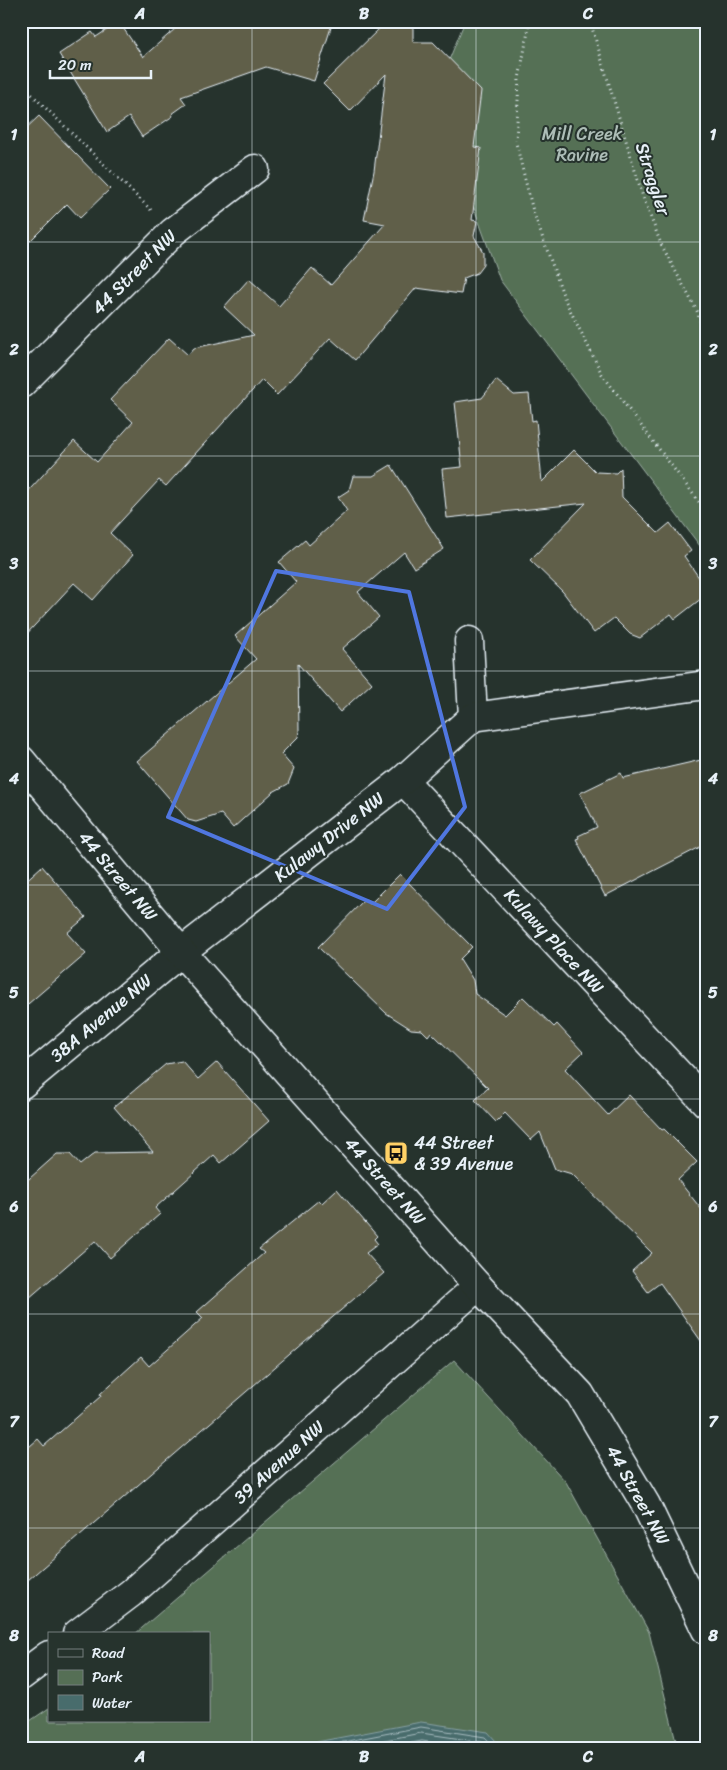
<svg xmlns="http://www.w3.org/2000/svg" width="727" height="1770" viewBox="0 0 727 1770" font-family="Sriracha,sans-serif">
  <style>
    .green { fill: #556f55; stroke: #9eb0a6 }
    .water { fill: #486c6c; stroke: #88a1a4 }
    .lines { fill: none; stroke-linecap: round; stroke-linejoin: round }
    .shore { stroke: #a8bcc0; stroke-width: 1 }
    .building { fill: #605e4a; stroke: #e8f1f8 }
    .minor-casing { stroke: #e8f1f8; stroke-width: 31 }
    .tertiary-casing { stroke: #e8f1f8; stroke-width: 31 }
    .path { stroke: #e8f1f8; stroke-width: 3; stroke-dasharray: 1 4; stroke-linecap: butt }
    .minor { stroke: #26332d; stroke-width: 28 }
    .tertiary { stroke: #26332d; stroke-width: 28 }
    .marked { fill: none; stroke: #5077e0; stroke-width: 4; stroke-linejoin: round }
    .grid { fill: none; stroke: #e8f1f8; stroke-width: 1; stroke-opacity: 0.55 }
    .labels { text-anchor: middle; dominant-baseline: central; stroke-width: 4; stroke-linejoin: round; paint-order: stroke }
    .park-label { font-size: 18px; fill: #adbdb7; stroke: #26332d }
    .street-label { font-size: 18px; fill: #e8f1f8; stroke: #26332d }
    .poi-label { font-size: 18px; fill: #e8f1f8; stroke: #26332d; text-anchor: start }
    .neatline { fill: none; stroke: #e8f1f8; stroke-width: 2 }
    .grid-label { font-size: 16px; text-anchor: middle; font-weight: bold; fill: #e8f1f8 }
  </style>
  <rect width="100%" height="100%" fill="#26332d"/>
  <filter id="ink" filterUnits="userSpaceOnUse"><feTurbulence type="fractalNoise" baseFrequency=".02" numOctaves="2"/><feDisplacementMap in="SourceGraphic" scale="10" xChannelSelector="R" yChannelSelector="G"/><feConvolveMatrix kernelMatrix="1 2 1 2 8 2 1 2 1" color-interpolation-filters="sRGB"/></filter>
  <g filter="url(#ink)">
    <g class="green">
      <path d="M465,21H706V554L500,280L434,97Z"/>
      <path d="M454,1360L566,1482L649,1632L678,1749H21V1727L49,1708V1721H209V1634H135Z"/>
    </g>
    <path class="water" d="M421,1722L488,1732L503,1749H280Z"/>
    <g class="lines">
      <g class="shore">
        <path d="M306,1749L421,1727L485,1737L496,1749"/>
        <path d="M338,1749L421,1733L482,1742L488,1749"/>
        <path d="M379,1749L422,1741L474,1749"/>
      </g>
    </g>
    <g class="building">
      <path d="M184,21H333L314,81L266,67L181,97L186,104L172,114L173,116L142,137L129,117L107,132L59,54L92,32L96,37L119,22L143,57Z"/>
      <path d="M387,21H413V42H433L481,91L474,147L481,148L472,220L477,221L474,236L483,252V265L477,273L464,278L461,294L416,288L355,360L330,338L277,395L262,380L166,486L159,480L110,533L133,555L93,600L74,583L21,640V499L74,441L97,462L133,422L110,400L169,338L188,355L194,348L254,335L224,307L249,279L279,306L312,268L331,285L385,224L364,220L374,171L386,74L350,111L323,84Z"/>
      <path d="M39,116L110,189L80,218L67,204L21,250V133Z"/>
      <path d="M496,380L514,395L529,394L532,421L536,420L542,482L574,450L596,472L616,473L621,468L622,497L658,533L670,523L691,551L684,556L702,582V598L675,619L671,614L640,638L630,634L614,618L594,633L563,592L530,560L586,503L447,518L442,469L462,467L455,402L482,398Z"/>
      <path d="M391,465L444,549L414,568L404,552L358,592L379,617L342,649L372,683L340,712L298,664L299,731L298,737L281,754L294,769L288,784L273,792L233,828L221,814L196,822L188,820L137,761L256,659L235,636L296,582L279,562L305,540L309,545L347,511L338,497L349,490L353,476H373Z"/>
      <path d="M701,760L706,779V844L605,896L576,839L579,838L578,836L597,827L580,793L621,773L623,778Z"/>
      <path d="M42,866L86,917L67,933L86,954L21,1010V885Z"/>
      <path d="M400,874L472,947L460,959L473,980L475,994L505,1015L523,997L554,1027L557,1024L583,1052L565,1069L608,1115L629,1095L662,1130L664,1129L697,1162L678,1180L706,1215V1348L660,1283L648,1292L632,1271L652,1253L572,1174L555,1169L540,1132L531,1140L505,1113L496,1122L475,1100L488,1088L431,1032L428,1036L422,1030L411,1029L386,1013L318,947L365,899L370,904Z"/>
      <path d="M182,1061L198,1079L217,1062L269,1121L221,1163L214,1155L155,1208L160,1214L110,1258L95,1241L21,1305V1186L57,1154H70L80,1165L95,1153L153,1152L114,1107L166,1064Z"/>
      <path d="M337,1189L377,1236L374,1239L378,1244L366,1253L384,1273L21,1586V1454L38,1439L44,1446L101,1396L100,1394L141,1357L149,1366L203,1318L197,1312L264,1253L259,1249L319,1200L322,1203Z"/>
    </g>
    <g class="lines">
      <g class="minor-casing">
        <g id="minor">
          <path d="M21,384L173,232L255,169"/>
          <path d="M469,641L473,717"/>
          <path d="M403,780L706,1103"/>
          <path d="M21,1085L181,952L403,780L473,717L706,685"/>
          <path d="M77,1634L131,1593L478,1286"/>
          <path d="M21,1676L49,1655"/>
        </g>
      </g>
      <g class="tertiary-casing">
        <path id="tertiary" d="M21,760L181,952L478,1286L580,1394L646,1505L706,1630"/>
      </g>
      <g class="path">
        <path d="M530,21L519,79L516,143L533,211L565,300L602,374L706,511"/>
        <path d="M590,21L643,197L661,244L697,311L706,339"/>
        <path d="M21,84L151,210"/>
      </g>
      <use href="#minor" class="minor"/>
      <use href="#tertiary" class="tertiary"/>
    </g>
  </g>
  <path class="marked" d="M276,571L409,592L465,807L387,909L168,817Z"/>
  <path class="grid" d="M252,21V1749M476,21V1749M21,242H706M21,456H706M21,671H706M21,885H706M21,1099H706M21,1314H706M21,1528H706"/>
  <defs>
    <g id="bus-square" transform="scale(1.25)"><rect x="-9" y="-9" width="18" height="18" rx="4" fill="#ffd166" stroke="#26332d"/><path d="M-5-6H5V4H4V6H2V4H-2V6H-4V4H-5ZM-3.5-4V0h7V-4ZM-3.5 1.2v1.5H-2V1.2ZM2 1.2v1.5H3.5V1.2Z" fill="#111"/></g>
  </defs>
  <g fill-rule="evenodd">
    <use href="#bus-square" x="396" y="1153"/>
  </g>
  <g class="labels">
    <g class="park-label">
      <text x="582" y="134">Mill Creek<tspan x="582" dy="21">Ravine</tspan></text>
    </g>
    <g class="street-label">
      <text transform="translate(653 179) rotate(72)">Straggler</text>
      <text transform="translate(134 272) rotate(-45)">44 Street NW</text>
      <text transform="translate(329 837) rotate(-38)">Kulawy Drive NW</text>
      <text transform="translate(118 876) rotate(50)">44 Street NW</text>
      <text transform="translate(554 941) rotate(47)">Kulawy Place NW</text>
      <text transform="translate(101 1018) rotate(-40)">38A Avenue NW</text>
      <text transform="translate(385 1181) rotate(48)">44 Street NW</text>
      <text transform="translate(279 1462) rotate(-42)">39 Avenue NW</text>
      <text transform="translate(638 1495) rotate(61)">44 Street NW</text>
    </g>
    <g class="poi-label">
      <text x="414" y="1143">44 Street<tspan x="414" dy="21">&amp; 39 Avenue</tspan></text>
    </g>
  </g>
  <rect width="727" height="1770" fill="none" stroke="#26332d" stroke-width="55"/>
  <rect x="48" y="1632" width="162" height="90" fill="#26332d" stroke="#747f7e"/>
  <rect x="58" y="1649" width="25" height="8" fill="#26332d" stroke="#747f7e"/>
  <text x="92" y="1658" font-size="15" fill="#e8f1f8">Road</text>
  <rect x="58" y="1670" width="25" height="15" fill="#556f55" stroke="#747f7e"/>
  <text x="92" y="1682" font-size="15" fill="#e8f1f8">Park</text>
  <rect x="58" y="1695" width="25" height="15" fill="#486c6c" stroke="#747f7e"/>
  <text x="92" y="1708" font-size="15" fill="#e8f1f8">Water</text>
  <path d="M50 70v8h101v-8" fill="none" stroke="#e8f1f8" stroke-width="2.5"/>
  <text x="58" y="70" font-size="15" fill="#e8f1f8" stroke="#26332d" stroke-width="4" paint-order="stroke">20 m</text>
  <rect x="28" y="28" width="672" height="1714" class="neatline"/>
  <g class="grid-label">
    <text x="140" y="19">A</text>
    <text x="364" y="19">B</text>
    <text x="588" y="19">C</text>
    <text x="14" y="140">1</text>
    <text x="713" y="140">1</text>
    <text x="14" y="355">2</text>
    <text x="713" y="355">2</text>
    <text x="14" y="569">3</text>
    <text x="713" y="569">3</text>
    <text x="14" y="784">4</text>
    <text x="713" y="784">4</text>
    <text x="14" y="998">5</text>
    <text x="713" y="998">5</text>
    <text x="14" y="1212">6</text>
    <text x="713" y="1212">6</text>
    <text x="14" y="1427">7</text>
    <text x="713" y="1427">7</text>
    <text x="14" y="1641">8</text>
    <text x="713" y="1641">8</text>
    <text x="140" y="1762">A</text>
    <text x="364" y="1762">B</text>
    <text x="588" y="1762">C</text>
  </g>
</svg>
